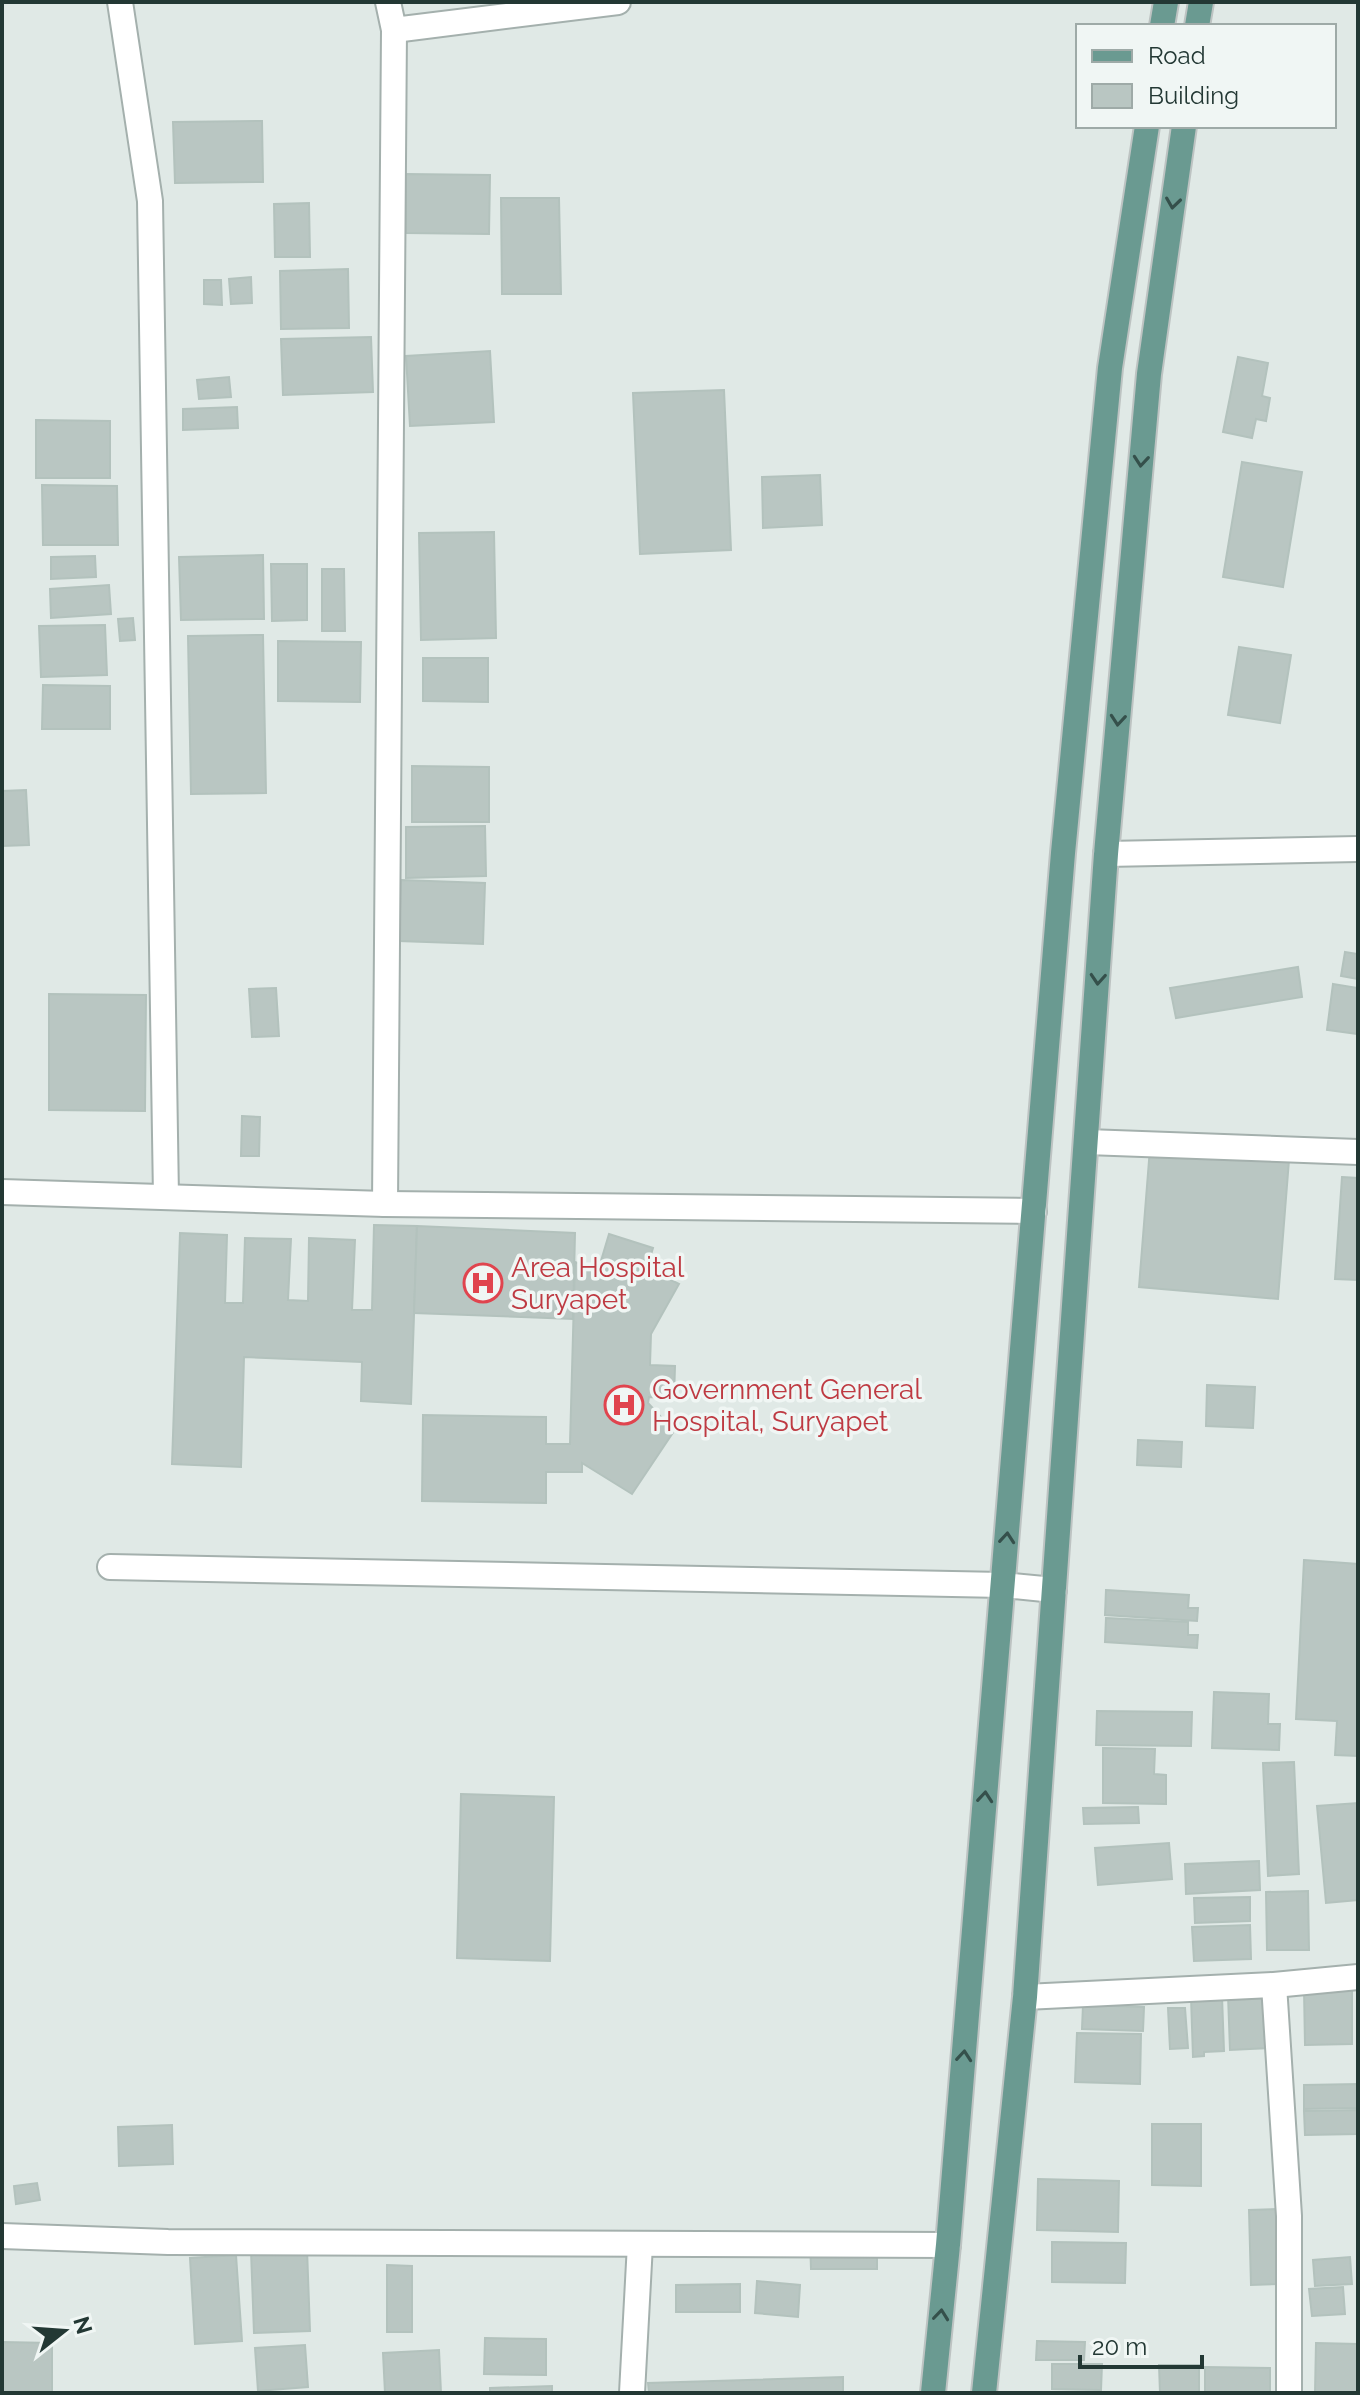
<svg xmlns="http://www.w3.org/2000/svg" width="1360" height="2395" viewBox="0 0 1360 2395" font-family="Raleway,sans-serif">
  <style>
    .building { fill: #b9c6c2; stroke: #b3c2bd; stroke-width: 2 }
    .lines { fill: none; stroke-linecap: round; stroke-linejoin: round }
    .minor-casing { stroke: #a4b0ad; stroke-width: 28 }
    .major-casing { stroke: #bdc3c2; stroke-width: 28 }
    .minor { stroke: #fff; stroke-width: 24 }
    .major { stroke: #6a9a91; stroke-width: 24 }
    .oneway { stroke: #35504b }
    .labels { text-anchor: middle; dominant-baseline: central; stroke-width: 7; stroke-linejoin: round; paint-order: stroke }
    .health-label { font-size: 28px; fill: #be3a42; stroke: #f0f6f4; text-anchor: start }
  </style>
  <rect width="100%" height="100%" fill="#e0e9e6"/>
  <g class="building">
    <path d="M262,121L263,182L175,183L173,122Z"/>
    <path d="M406,174L490,175L489,234L406,233Z"/>
    <path d="M501,198H559L561,294H502Z"/>
    <path d="M309,203L310,257H275L274,204Z"/>
    <path d="M348,269L349,328L281,329L280,271Z"/>
    <path d="M251,277L252,303L231,304L229,279Z"/>
    <path d="M204,280H221L222,305L204,304Z"/>
    <path d="M371,337L373,392L283,395L281,339Z"/>
    <path d="M490,351L494,422L410,426L406,356Z"/>
    <path d="M1238,357L1268,363L1262,396L1270,398L1266,421L1256,419L1252,438L1223,432Z"/>
    <path d="M229,377L231,397L199,399L197,380Z"/>
    <path d="M724,390L731,550L640,554L633,393Z"/>
    <path d="M237,407L238,428L183,430V409Z"/>
    <path d="M36,420L110,421V478H36Z"/>
    <path d="M1242,462L1302,472L1283,587L1223,577Z"/>
    <path d="M820,475L822,525L763,528L762,477Z"/>
    <path d="M42,485L117,486L118,545H43Z"/>
    <path d="M494,532L496,638L421,640L419,533Z"/>
    <path d="M263,555L264,619L181,620L179,557Z"/>
    <path d="M95,556L96,577L51,579V557Z"/>
    <path d="M271,564H307V620L272,621Z"/>
    <path d="M322,569H344L345,631H322Z"/>
    <path d="M109,585L111,614L51,618L50,589Z"/>
    <path d="M133,618L135,640L120,641L118,619Z"/>
    <path d="M105,625L107,675L41,677L39,626Z"/>
    <path d="M263,635L266,793L191,794L188,636Z"/>
    <path d="M278,641L361,642L360,702L278,701Z"/>
    <path d="M1239,647L1291,655L1280,723L1228,715Z"/>
    <path d="M423,658H488V702L423,701Z"/>
    <path d="M43,685L110,686V729H42Z"/>
    <path d="M412,766L489,767V822H412Z"/>
    <path d="M26,790L29,845L2,846V791Z"/>
    <path d="M485,826L486,876L406,878V827Z"/>
    <path d="M401,880L485,883L483,944L399,941Z"/>
    <path d="M1345,952L1358,954V979L1341,976Z"/>
    <path d="M1298,967L1302,997L1176,1018L1170,988Z"/>
    <path d="M1333,984L1358,988V1034L1327,1030Z"/>
    <path d="M276,988L279,1036L252,1037L249,989Z"/>
    <path d="M49,994L146,995L145,1111L49,1110Z"/>
    <path d="M242,1116L260,1117L259,1156H241Z"/>
    <path d="M1150,1148L1289,1160L1278,1299L1139,1287Z"/>
    <path d="M1342,1177L1358,1178V1280L1335,1279Z"/>
    <path d="M374,1225L417,1226L411,1404L361,1401L362,1362L244,1357L241,1467L172,1464L180,1233L227,1235L225,1303H243L245,1238L291,1239L288,1300L308,1301L309,1238L355,1240L352,1310H372Z"/>
    <path d="M417,1226L575,1233L573,1319L414,1313Z"/>
    <path d="M609,1234L653,1248L647,1268L679,1284L651,1334L650,1365L675,1366L674,1398L649,1397L648,1403L674,1431L632,1494L582,1463V1472H546V1503L422,1501L423,1415L546,1417V1444H570L575,1262L598,1271Z"/>
    <path d="M1207,1385L1255,1387L1253,1428L1206,1426Z"/>
    <path d="M1138,1440L1182,1442L1181,1467L1137,1465Z"/>
    <path d="M1304,1560L1358,1564V1756L1335,1755L1337,1721L1296,1719Z"/>
    <path d="M1106,1590L1189,1595L1188,1608H1198L1197,1621L1105,1615Z"/>
    <path d="M1106,1618L1188,1622V1635H1198L1197,1648L1105,1642Z"/>
    <path d="M1214,1692L1269,1694L1268,1724H1280L1279,1750L1212,1748Z"/>
    <path d="M1097,1711L1192,1712L1191,1746L1096,1745Z"/>
    <path d="M1103,1748L1155,1749L1154,1774L1166,1775V1804L1103,1803Z"/>
    <path d="M1294,1762L1299,1874L1268,1876L1263,1763Z"/>
    <path d="M461,1794L554,1797L550,1961L457,1958Z"/>
    <path d="M1358,1803V1900L1326,1903L1317,1806Z"/>
    <path d="M1138,1807L1139,1823L1084,1824L1083,1808Z"/>
    <path d="M1169,1843L1172,1879L1098,1885L1095,1848Z"/>
    <path d="M1259,1861L1260,1890L1186,1894L1185,1864Z"/>
    <path d="M1308,1891L1309,1950H1267L1266,1892Z"/>
    <path d="M1250,1897V1921L1195,1923L1194,1898Z"/>
    <path d="M1250,1925L1251,1959L1194,1961L1192,1927Z"/>
    <path d="M1352,1988V2044L1305,2045L1304,1989Z"/>
    <path d="M1269,1994L1270,2048L1230,2050L1228,1995Z"/>
    <path d="M1222,1996L1224,2051L1204,2052V2056L1193,2057L1191,1997Z"/>
    <path d="M1083,2005L1144,2007L1143,2031L1082,2029Z"/>
    <path d="M1168,2008H1185L1188,2048L1170,2049Z"/>
    <path d="M1077,2033L1141,2034L1140,2084L1075,2082Z"/>
    <path d="M1358,2084V2108L1304,2109V2085Z"/>
    <path d="M1358,2110V2134L1305,2135L1304,2111Z"/>
    <path d="M1152,2124H1201V2186L1152,2185Z"/>
    <path d="M172,2125L173,2164L119,2166L118,2127Z"/>
    <path d="M1038,2179L1119,2181L1118,2232L1037,2230Z"/>
    <path d="M37,2183L40,2200L16,2204L14,2186Z"/>
    <path d="M1277,2209L1280,2284L1251,2285L1249,2210Z"/>
    <path d="M810,2239H877V2269H811Z"/>
    <path d="M1052,2242L1126,2243L1125,2283L1052,2282Z"/>
    <path d="M307,2249L310,2331L254,2333L251,2251Z"/>
    <path d="M236,2255L242,2341L195,2344L190,2258Z"/>
    <path d="M1350,2257L1352,2284L1315,2286L1313,2260Z"/>
    <path d="M387,2265L412,2266V2332H387Z"/>
    <path d="M757,2281L800,2285L798,2317L755,2313Z"/>
    <path d="M740,2284V2312H676V2285Z"/>
    <path d="M1343,2287L1345,2314L1312,2316L1309,2289Z"/>
    <path d="M485,2338L546,2339V2375L484,2374Z"/>
    <path d="M1037,2341L1085,2342L1084,2360H1036Z"/>
    <path d="M2,2342L52,2343V2393H2Z"/>
    <path d="M1316,2343L1358,2344V2393H1315Z"/>
    <path d="M305,2345L308,2387L258,2391L255,2348Z"/>
    <path d="M439,2350L441,2393H385L383,2353Z"/>
    <path d="M1052,2364H1102L1101,2390L1052,2389Z"/>
    <path d="M1159,2365H1199V2393H1160Z"/>
    <path d="M1205,2367L1270,2368V2393H1205Z"/>
    <path d="M843,2377V2393H649L648,2383Z"/>
    <path d="M552,2386V2393H490V2388Z"/>
  </g>
  <g class="lines">
    <g class="minor-casing">
      <g id="minor">
        <path d="M120,2L150,201L166,1197"/>
        <path d="M388,2L394,30L618,2"/>
        <path d="M1106,854L1358,849"/>
        <path d="M1087,1142L1358,1152"/>
        <path d="M2,1192L385,1204L1034,1211"/>
        <path d="M385,1204L394,30"/>
        <path d="M110,1567L1003,1585L1054,1590"/>
        <path d="M1274,1985L1289,2216V2393"/>
        <path d="M1025,1997L1274,1985L1358,1977"/>
        <path d="M2,2236L168,2242L948,2245"/>
        <path d="M632,2393L640,2244"/>
      </g>
    </g>
    <g class="major-casing">
      <g id="major">
        <path d="M1162,26L1166,2"/>
        <path d="M1197,26L1201,2"/>
        <path d="M933,2393L948,2245L1063,853L1110,368L1147,126"/>
        <path d="M984,2393L1025,1997L1106,854L1149,374L1184,126"/>
      </g>
    </g>
    <use href="#minor" class="minor"/>
    <use href="#major" class="major"/>
  </g>
  <defs><path id="oneway-chevron" d="M-2-3.5L2.5 0L-2 3.5" fill="none" stroke-width="1.6" stroke-linecap="round" stroke-linejoin="round" transform="scale(2)"/></defs>
  <g class="oneway">
    <use href="#oneway-chevron" transform="translate(1173 203) rotate(98)"/>
    <use href="#oneway-chevron" transform="translate(1141 461) rotate(95)"/>
    <use href="#oneway-chevron" transform="translate(1118 720) rotate(95)"/>
    <use href="#oneway-chevron" transform="translate(1098 979) rotate(94)"/>
    <use href="#oneway-chevron" transform="translate(1007 1538) rotate(-85)"/>
    <use href="#oneway-chevron" transform="translate(985 1797) rotate(-85)"/>
    <use href="#oneway-chevron" transform="translate(964 2056) rotate(-85)"/>
    <use href="#oneway-chevron" transform="translate(941 2315) rotate(-84)"/>
  </g>
  <defs>
    <g id="hospital-ring" transform="scale(2)"><circle r="9.5" fill="#f0f6f4" stroke="#e0444e" stroke-width="1.5"/><path d="M-5-5h3v3.5h4V-5h3V5h-3V1.5h-4V5h-3Z" fill="#e0444e"/></g>
  </defs>
  <g fill-rule="evenodd">
    <use href="#hospital-ring" x="483" y="1283"/>
    <use href="#hospital-ring" x="624" y="1405"/>
  </g>
  <g class="labels">
    <g class="health-label">
      <text x="511" y="1267">Area Hospital<tspan x="511" dy="32">Suryapet</tspan></text>
      <text x="652" y="1389">Government General<tspan x="652" dy="32">Hospital, Suryapet</tspan></text>
    </g>
  </g>
  <rect width="1360" height="2395" fill="none" stroke="#233834" stroke-width="8"/>
  <rect x="1076" y="24" width="260" height="104" fill="#f0f6f4" stroke="#9eaaa7" stroke-width="2"/>
  <rect x="1092" y="50" width="40" height="12" fill="#6a9a91" stroke="#9eaaa7" stroke-width="2"/>
  <text x="1148" y="64" font-size="24" fill="#233834">Road</text>
  <rect x="1092" y="84" width="40" height="24" fill="#b9c6c2" stroke="#9eaaa7" stroke-width="2"/>
  <text x="1148" y="104" font-size="24" fill="#233834">Building</text>
  <g transform="translate(64 2331) rotate(73)" stroke="#f0f6f4" stroke-width="6" paint-order="stroke">
  <path d="M0-6L14 30L0 20L-14 30Z" fill="#233834"/>
  <text y="-12" font-size="22" font-weight="bold" text-anchor="middle" fill="#233834">N</text>
  </g>
  <path d="M1080 2355v12h122v-12" fill="none" stroke="#233834" stroke-width="4"/>
  <text x="1092" y="2355" font-size="24" fill="#233834" stroke="#f0f6f4" stroke-width="6" paint-order="stroke">20 m</text>
</svg>
